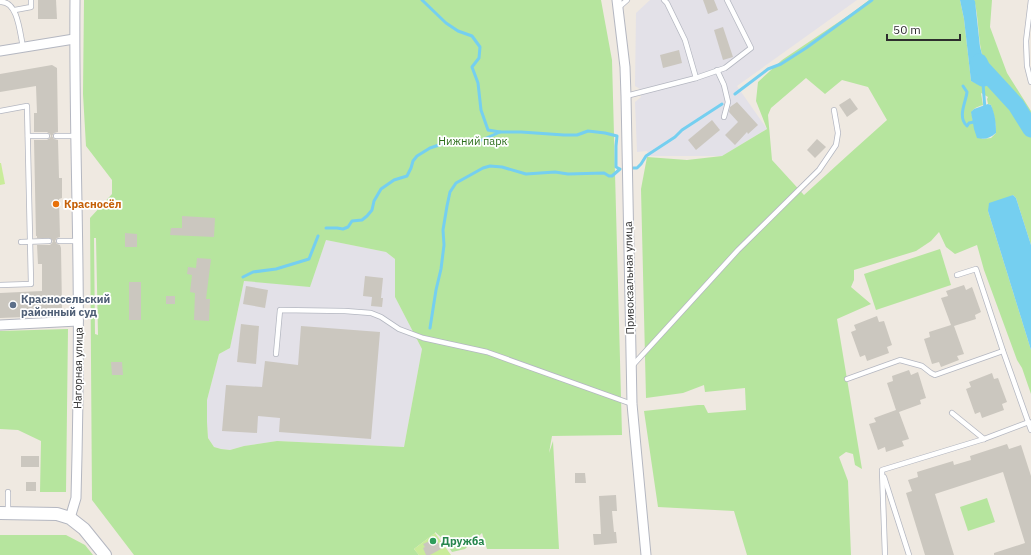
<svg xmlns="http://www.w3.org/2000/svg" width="1031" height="555" viewBox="0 0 1031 555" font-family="'IBM Plex Sans',sans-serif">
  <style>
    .industrial { fill: #e3e1e8 }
    .green { fill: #b6e59e; fill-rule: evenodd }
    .pitch { fill: #c9ec9a }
    .water { fill: #75cff0 }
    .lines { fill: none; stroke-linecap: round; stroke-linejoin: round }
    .stream { stroke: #75cff0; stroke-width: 3 }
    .river { stroke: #75cff0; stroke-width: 17 }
    .building { fill: #cbc7bf }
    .service-casing { stroke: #b4b7c1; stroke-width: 6 }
    .minor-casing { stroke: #b4b7c1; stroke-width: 11 }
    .secondary-casing { stroke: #b4b7c1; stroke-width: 14 }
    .service { stroke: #fff; stroke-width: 4.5 }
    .minor { stroke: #fff; stroke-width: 9 }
    .secondary { stroke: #fff; stroke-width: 12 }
    .food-dot { fill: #e8710a; stroke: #fff; stroke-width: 1.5 }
    .service-dot { fill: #5c6f8a; stroke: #fff; stroke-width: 1.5 }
    .leisure-dot { fill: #2e9e5b; stroke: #fff; stroke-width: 1.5 }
    .labels { text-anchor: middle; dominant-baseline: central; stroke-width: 3.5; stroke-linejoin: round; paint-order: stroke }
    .park-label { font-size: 11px; fill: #2c6e1b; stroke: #fff }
    .food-label { font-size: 11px; font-weight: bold; fill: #c56008; stroke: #fff; text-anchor: start }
    .street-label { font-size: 11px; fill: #2e2e2e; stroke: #fff }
    .service-label { font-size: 11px; font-weight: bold; fill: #4e5e75; stroke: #fff; text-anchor: start }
    .leisure-label { font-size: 11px; font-weight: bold; fill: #27864d; stroke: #fff; text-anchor: start }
  </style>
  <rect width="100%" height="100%" fill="#efe9e1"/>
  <g class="industrial">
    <path d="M650,0H857L737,86L767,129L722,156H649L647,151L637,152L635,102L641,97L640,89L635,86L636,13Z"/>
    <path d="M326,240L386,252L395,259V297L422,349L404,447L277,441L244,446L230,450L221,449L214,447L208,438L207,422V400L219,354L230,348L244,281L310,286Z"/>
  </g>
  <g class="green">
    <path d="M84,0H601L612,60L622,435L552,436L549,453L553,441L559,549H487L482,533L465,549L452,552L443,539L435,532V533L414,549L419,555H134L92,500L90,218L112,194V180L86,146L83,94ZM94,238H96L98,335L95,334ZM326,240L386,252L395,259V297L422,349L404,447L277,441L244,446L230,450L221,449L214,447L208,438L207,422V400L219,354L230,348L244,281L310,287Z"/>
    <path d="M869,0H960L964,19L971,81L976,83L994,76C992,74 989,72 988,69C977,54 980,19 974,0H992L990,27L1007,73L1031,111V245L1016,198L1013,195L988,211L1031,350V394L1022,368L1017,360L984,270L977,245L955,254L946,247L939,232L931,241L916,251L854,270V280L851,287L871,304L837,319L862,469L855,465L853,454L846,452L839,457L848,481L851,555H747L734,511L658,507L644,411L698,405H704L708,413L746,410L745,388L705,392L704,385L683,393L646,398L641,189L647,157L687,160L722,156L767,129L756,101L758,82L782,60L852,13ZM806,78L825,94L842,80L868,87L887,120L848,155L804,195L772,160L768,115L771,108ZM981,93L988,97L987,99L988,104L991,105C994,114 996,123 996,133L991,138L982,139C979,132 967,115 974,109C976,107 980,106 983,105Z"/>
    <path d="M940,249L951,285L876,310L864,274Z"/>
    <path d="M68,329L66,492H40L41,441L18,430L0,429V331Z"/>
    <path d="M987,498L995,522L968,531L960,507Z"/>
    <path d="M0,535H66L85,545L93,555H0Z"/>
  </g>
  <g class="pitch">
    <path d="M0,163H1L5,184L0,185Z"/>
    <path d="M435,533L451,555H419L414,549Z"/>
  </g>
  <g class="water">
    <path d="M960,0H974L975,1L980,47L983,58L987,68L994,76L993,83C981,89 982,87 971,81L964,19Z"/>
    <path d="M988,104L991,105C995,114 996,123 996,133C990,138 985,140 977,138L974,129L971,112L974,109Z"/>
    <path d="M1013,195L1016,198L1031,245V350L988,211L989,203Z"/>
  </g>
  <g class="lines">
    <g class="stream">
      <path d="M422,0L446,23L458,31L472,36L480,47L479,58L472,67L478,83L481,110L488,130L500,132H521L564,135H577L588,131L605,133L617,136L616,146V167L620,169L612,176H609L604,173L568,174L555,172L526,174L502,167L490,166L483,168L456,183L450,192L447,206L443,230L444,245L441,269L436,290L430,328"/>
      <path d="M983,84L985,109"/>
      <path d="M963,86L967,92C966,102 957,117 967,126L969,123L974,122"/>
      <path d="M735,94L768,69L781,64L806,48L872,0"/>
      <path d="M633,168H637L641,164L646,156L675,137L682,130L722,104"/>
      <path d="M326,228H337L343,229L348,227L352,221L362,220L367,216L372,210L374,201L381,189L394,180L407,176L411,168L413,161L417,156L430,148L448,142L458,141L465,140H482L500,132"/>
      <path d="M243,277L253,272L276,269L309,259L318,236"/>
    </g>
    <path class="river" d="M979,62L982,68L1016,105L1031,129"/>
  </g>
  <g class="building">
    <path d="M38,0H56L57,19H38Z"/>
    <path d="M703,0H714L718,10L708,14Z"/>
    <path d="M723,27L733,57L723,60L714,30Z"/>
    <path d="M679,50L682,63L663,68L660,55Z"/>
    <path d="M52,65L57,68L58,132L54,133L52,136L54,139L58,140L59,178H62V198L59,199L60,237L57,238L55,241L57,244L60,245L61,248L62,308L25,310L26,317L0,318V293L42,291V264H38L37,245H50L52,243L53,241L50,238H37V236H36L34,140H47L50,138L51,136L50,134L47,132H34V113H37L36,86L0,92V74Z"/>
    <path d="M850,98L858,109L847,117L839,105Z"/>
    <path d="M737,102L758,125L748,134L747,132L735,145L725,135L738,122L729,112L730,107Z"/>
    <path d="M712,120L720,130L696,150L688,140Z"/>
    <path d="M817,139L826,147L815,158L807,150Z"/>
    <path d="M182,216L215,218L214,237L170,235L171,228H182Z"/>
    <path d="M125,233L137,234V247H125Z"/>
    <path d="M197,258L211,259L206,299H210L209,321L194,320L195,293L190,292L192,275L187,274L188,267L196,268Z"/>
    <path d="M365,276L383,278L381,298H383L382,307L371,306L372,297L363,296Z"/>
    <rect x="129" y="282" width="12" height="38"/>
    <path d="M964,285L966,290L972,287L981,312L975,315L976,319L954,326L964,354L957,356L959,360L941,367L939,362L932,364L924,339L930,337L929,332L951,325L941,298L948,296L946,291Z"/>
    <path d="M246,286L268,290L265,308L243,304Z"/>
    <rect x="166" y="296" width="9" height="8"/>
    <path d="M877,316L879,322L884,321L892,345L887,347L889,353L867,361L865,355L860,357L851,332L856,330L854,325Z"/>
    <path d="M241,324L259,326L256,364L237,362Z"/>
    <path d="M301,326L380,332L371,439L279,432L280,418L258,416L257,433L222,431L226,385L262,387L265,361L298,365Z"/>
    <path d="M111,362H122L123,375H112Z"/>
    <path d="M909,370L911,375L918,372L926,398L920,400L921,404L899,412L909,439L902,441L904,446L886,452L885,447L878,450L869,424L876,422L874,418L896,410L887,383L893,381L892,376Z"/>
    <path d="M992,373L994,379L998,378L1007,402L1002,404L1004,410L982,418L980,412L975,414L966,389L971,387L969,382Z"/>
    <path d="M1007,444L1009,449L1021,445L1031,476V555H994V553L1025,543L1003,472L935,494L954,555H925L906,493L912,491L908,480L918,477L917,472L953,461L954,465L971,460L970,456Z"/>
    <rect x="21" y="456" width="18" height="11"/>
    <path d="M575,473H585L586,483H575Z"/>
    <rect x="26" y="482" width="10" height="9"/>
    <path d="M616,495L617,511H612L614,532H616L617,543L594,545L593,534H601L599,496Z"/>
    <path d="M436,538L441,549L430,555H426L423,548L425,547L423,544Z"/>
  </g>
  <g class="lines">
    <g class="service-casing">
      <g id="service">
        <path d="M664,0L667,3L685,40L696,78"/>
        <path d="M1031,0L1026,41L1027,66L1031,82"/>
        <path d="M0,2C18,0 20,34 23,47"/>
        <path d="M618,8L627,0"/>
        <path d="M15,10L31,7V0"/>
        <path d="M717,70L724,85L728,102L724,117"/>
        <path d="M626,96L696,78L725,68L751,48L727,0"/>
        <path d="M0,111L27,106L31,284L0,285"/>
        <path d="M28,136H47"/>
        <path d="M56,136H76"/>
        <path d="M59,241H77"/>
        <path d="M21,242L49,241"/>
        <path d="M957,275L976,269L1003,351L1031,430"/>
        <path d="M276,354L280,310L345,311L371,313L381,317L399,329L423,338L487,352L632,404"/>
        <path d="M633,365L738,250L819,170L836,145L838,133L834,110"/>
        <path d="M847,379L900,360L922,366L931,373L935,375L1003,351"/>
        <path d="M952,413L984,439"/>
        <path d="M884,477L909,555"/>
        <path d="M8,512V492"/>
        <path d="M885,555L882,470L984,439L1029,422"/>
      </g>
    </g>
    <g class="minor-casing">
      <g id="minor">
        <path d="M617,0L625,67L626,96L632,404L646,555"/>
        <path d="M0,51L74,39"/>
        <path d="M0,325L78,321"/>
        <path d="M70,518L76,498C78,422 79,345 78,269C77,179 74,90 75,0"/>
      </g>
    </g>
    <g class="secondary-casing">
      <path id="secondary" d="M0,513L57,514L70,518L84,529L105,555"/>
    </g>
    <use href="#service" class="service"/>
    <use href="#minor" class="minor"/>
    <use href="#secondary" class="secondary"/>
  </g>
  <circle class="food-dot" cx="56" cy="204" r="4"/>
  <circle class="service-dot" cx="13" cy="305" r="4"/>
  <circle class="leisure-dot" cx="433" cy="541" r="4"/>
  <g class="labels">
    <g class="park-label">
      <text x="473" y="141">Нижний парк</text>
    </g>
    <g class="food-label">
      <text x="64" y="204">Красносёл</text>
    </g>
    <g class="street-label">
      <text transform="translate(629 278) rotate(-91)">Привокзальная улица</text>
      <text transform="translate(78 368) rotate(-89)">Нагорная улица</text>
    </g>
    <g class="service-label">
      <text x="21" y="299">Красносельский<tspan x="21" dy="13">районный суд</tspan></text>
    </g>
    <g class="leisure-label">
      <text x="441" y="541">Дружба</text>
    </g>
  </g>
  <path d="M887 34v6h73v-6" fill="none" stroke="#2e2e2e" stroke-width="2"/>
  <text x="893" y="34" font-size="12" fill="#2e2e2e" stroke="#ffffff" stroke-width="3" paint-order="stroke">50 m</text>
</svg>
